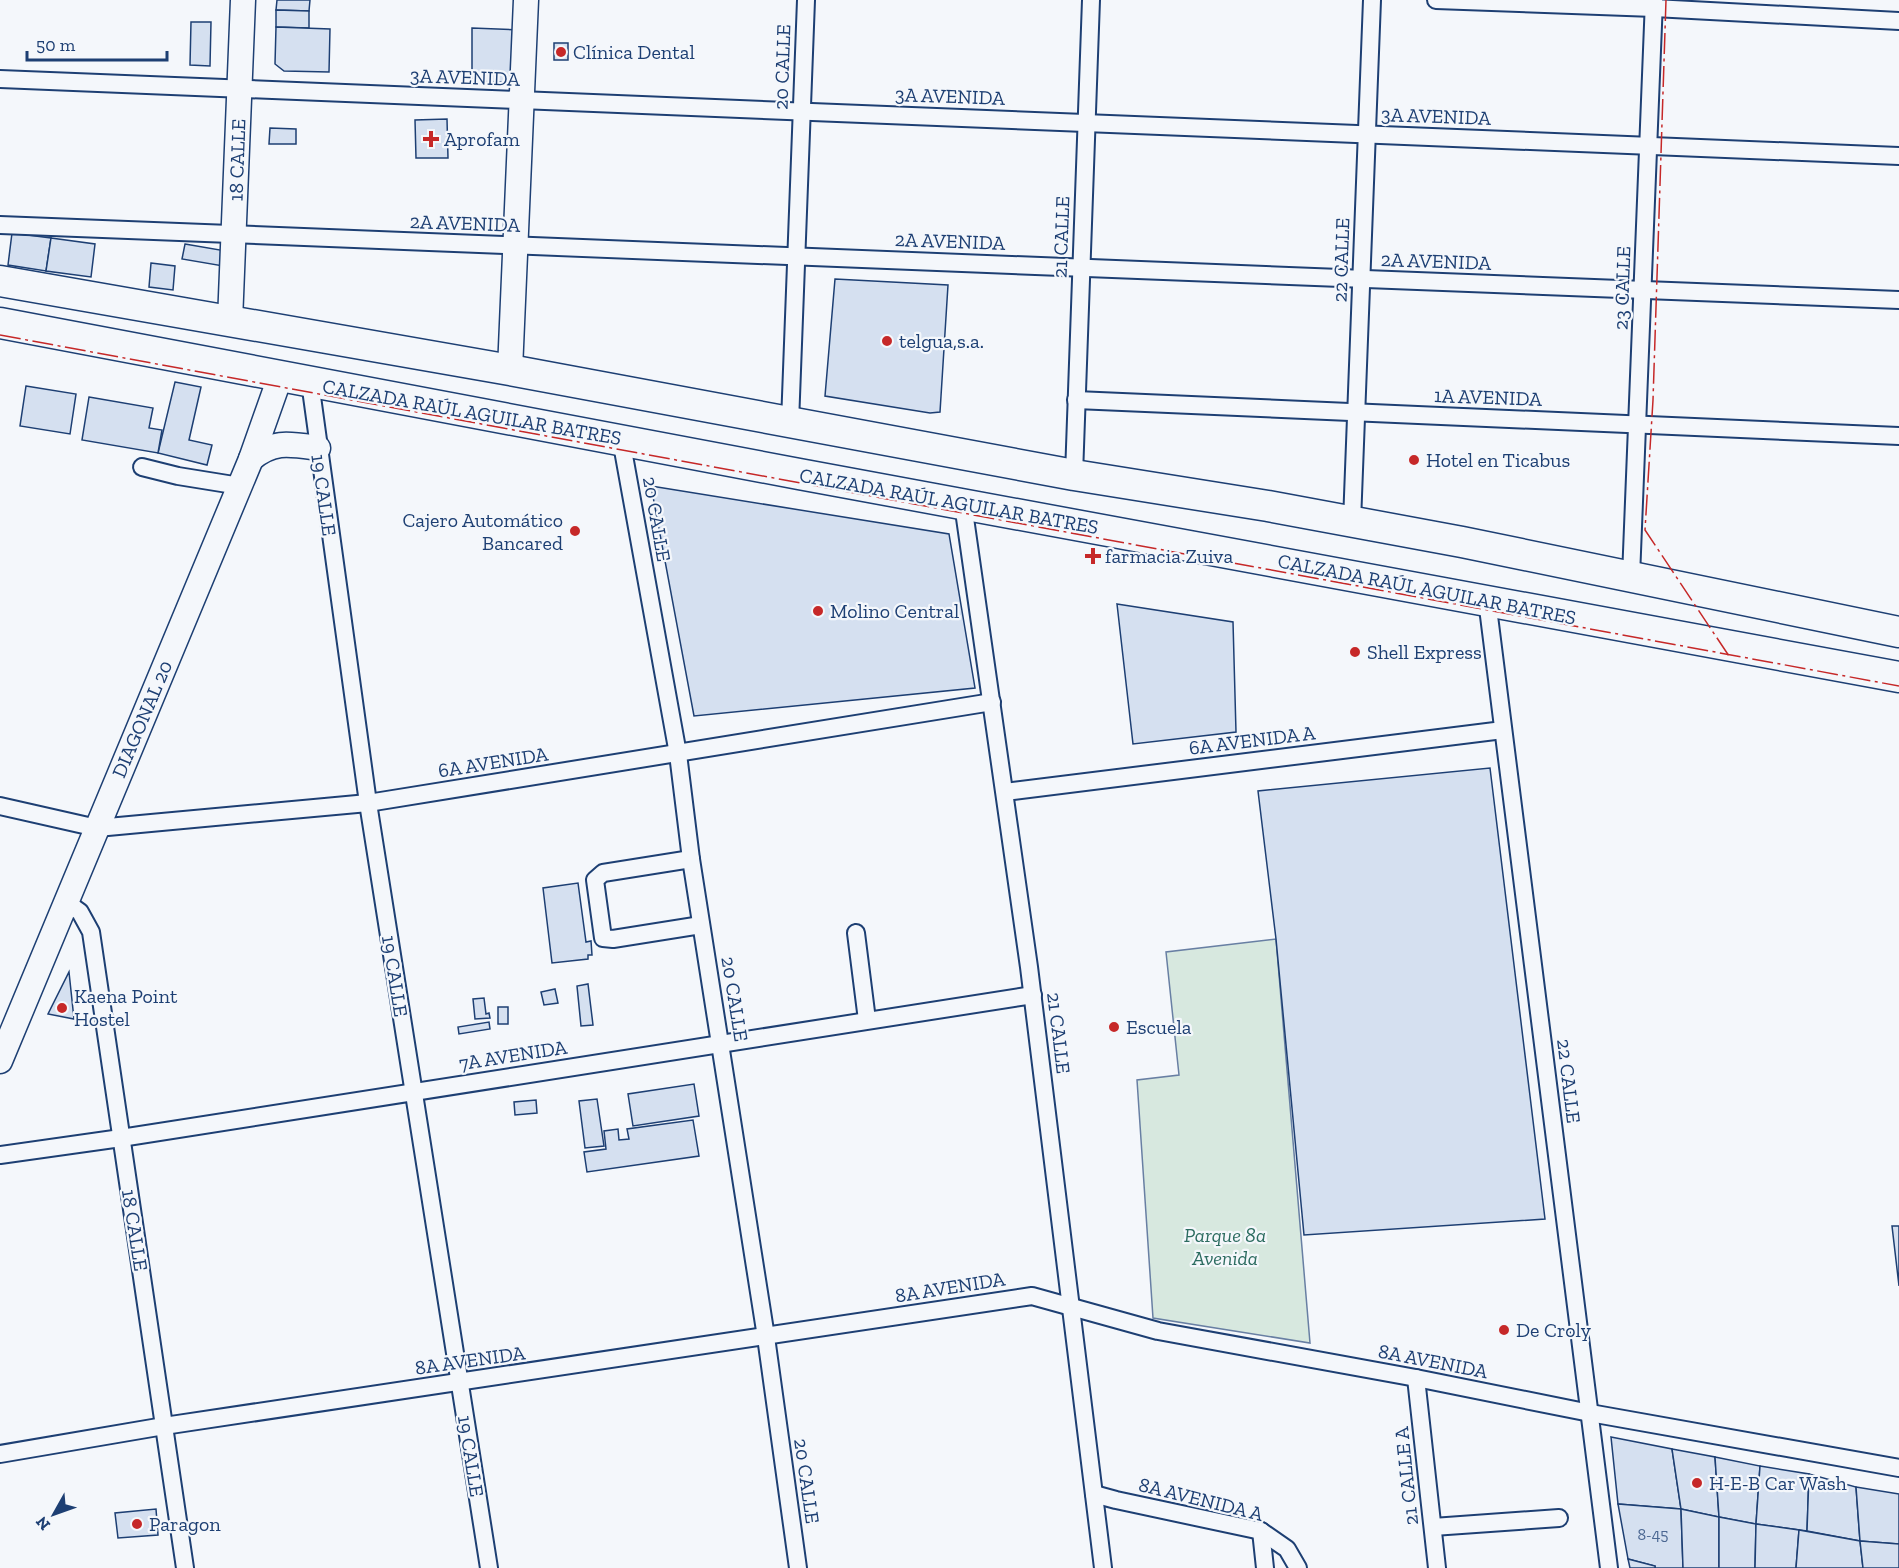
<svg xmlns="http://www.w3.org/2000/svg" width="1899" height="1568" viewBox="0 0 1899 1568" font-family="'Zilla Slab',serif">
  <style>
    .green { fill: #d7e8df; stroke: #687fa3; stroke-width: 1.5 }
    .building { fill: #d5e0f0; stroke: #1d3f73; stroke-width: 1.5 }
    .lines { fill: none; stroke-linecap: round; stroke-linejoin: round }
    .street-casing { stroke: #1d3f73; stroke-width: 20 }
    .secondary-casing { stroke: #1d3f73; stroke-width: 27 }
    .highway-casing { stroke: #1d3f73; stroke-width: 33 }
    .street { stroke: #f4f7fb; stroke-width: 16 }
    .secondary { stroke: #f4f7fb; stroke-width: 24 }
    .highway { stroke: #f4f7fb; stroke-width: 30 }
    .power { stroke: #c62828; stroke-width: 1.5; stroke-dasharray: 21 4.5 3 4.5; stroke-linecap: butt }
    .poi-dot { fill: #c62828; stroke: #f4f7fb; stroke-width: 2 }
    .labels { text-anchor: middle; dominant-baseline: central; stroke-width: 4.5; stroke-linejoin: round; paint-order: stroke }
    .number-label { font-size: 16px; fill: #4b6792 }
    .poi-label { font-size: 20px; fill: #1d3f73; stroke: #f4f7fb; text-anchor: start }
    .street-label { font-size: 20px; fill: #1d3f73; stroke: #f4f7fb }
    .park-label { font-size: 20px; font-style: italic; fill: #2c6c60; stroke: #f4f7fb }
  </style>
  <rect width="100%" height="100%" fill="#f4f7fb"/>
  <path class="green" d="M1276,939L1310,1343L1153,1318L1137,1080L1179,1075L1166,952Z"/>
  <g class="building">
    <path d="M277,0H310L309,11L276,10Z"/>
    <path d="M276,10L309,11V28L276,27Z"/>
    <path d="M191,22H211L210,66L190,65Z"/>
    <path d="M276,27L330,29L329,72L284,71L275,64Z"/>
    <path d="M472,28L519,30L518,73L505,82L472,81Z"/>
    <rect x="554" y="43" width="14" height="17"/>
    <path d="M447,119L448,158H416L415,120Z"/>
    <path d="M270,128L296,129V144H269Z"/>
    <path d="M12,233L51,238L46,271L8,265Z"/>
    <path d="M51,238L95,244L91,277L46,271Z"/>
    <path d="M185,244L226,251L223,266L182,259Z"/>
    <path d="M151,263L175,266L173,290L149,287Z"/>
    <path d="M835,279L948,285L940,412L930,413L825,396Z"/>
    <path d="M175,382L201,387L189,440L212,445L207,465L158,453Z"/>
    <path d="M26,386L76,394L70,434L20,426Z"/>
    <path d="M89,397L153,408L149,428L162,430L158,453L82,440Z"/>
    <path d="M651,486L949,534L975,688L694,716Z"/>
    <path d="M1117,604L1233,622L1236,732L1133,744Z"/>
    <path d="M1490,768L1545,1219L1304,1235L1276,939L1258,791Z"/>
    <path d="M578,883L586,942L591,941L592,955H588V959L552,963L543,888Z"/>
    <path d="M69,972L74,1019L48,1014Z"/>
    <path d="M588,984L593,1025L581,1026L577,986Z"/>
    <path d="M555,989L558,1003L544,1005L541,992Z"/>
    <path d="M484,998L486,1014L489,1013L490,1018L475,1019L473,999Z"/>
    <rect x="498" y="1007" width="10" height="17"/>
    <path d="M489,1022L490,1029L459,1034L458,1027Z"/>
    <path d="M694,1084L699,1116L633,1126L628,1094Z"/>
    <path d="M597,1099L604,1146L585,1148L579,1101Z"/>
    <path d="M536,1100L537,1113L515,1115L514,1102Z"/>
    <path d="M693,1120L699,1156L587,1172L584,1152L606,1149L604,1131L618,1129L619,1140L629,1139L627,1129Z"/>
    <path d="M1892,1226H1899V1286Z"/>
    <path d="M1611,1437L1672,1449L1681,1509L1618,1504Z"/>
    <path d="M1672,1449L1715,1457L1719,1517L1681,1509Z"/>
    <path d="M1715,1457L1760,1466L1756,1524L1719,1517Z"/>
    <path d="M1760,1466L1809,1474L1807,1531L1756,1524Z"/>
    <path d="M1809,1474L1856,1487L1860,1541L1807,1531Z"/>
    <path d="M1856,1487L1899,1494V1544L1860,1541Z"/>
    <path d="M1618,1504L1681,1509L1683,1568H1655V1566L1628,1559Z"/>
    <path d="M156,1509L158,1535L118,1538L115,1513Z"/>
    <path d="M1681,1509L1719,1517V1568H1683Z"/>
    <path d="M1719,1517L1756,1524L1755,1568H1719Z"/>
    <path d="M1756,1524L1799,1530L1796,1568H1755Z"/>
    <path d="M1799,1530L1860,1541L1863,1568H1796Z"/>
    <path d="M1860,1541L1899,1544V1568H1863Z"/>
    <path d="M1628,1559L1655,1566V1568H1630Z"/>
  </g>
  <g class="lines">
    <g class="street-casing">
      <g id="street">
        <path d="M1436,0L1654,8L1899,21"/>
        <path d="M0,79L1899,156"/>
        <path d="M0,225L1899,300"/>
        <path d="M310,382L368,803L489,1568"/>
        <path d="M1076,400L1899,436"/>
        <path d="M790,423L806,0"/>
        <path d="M621,439L678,754L691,859L766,1337L798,1568"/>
        <path d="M142,467L178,476L240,486"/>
        <path d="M1074,475L1091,0"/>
        <path d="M963,504L1029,967L1103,1568"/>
        <path d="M1352,522L1372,0"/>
        <path d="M1631,577L1654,0"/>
        <path d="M1487,600L1609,1568"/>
        <path d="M1005,792L1503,730"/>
        <path d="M0,806L97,828L368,803L992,702"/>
        <path d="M691,859L603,873L595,880L603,938L613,939L701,925"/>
        <path d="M66,902L80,912L91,932L185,1568"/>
        <path d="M856,933L867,1020"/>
        <path d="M0,1155L121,1138L1033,995"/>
        <path d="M1416,1378L1437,1568"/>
        <path d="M0,1454L164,1426L1032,1296L1158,1331L1416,1378L1590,1413L1899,1468"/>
        <path d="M1094,1494L1116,1500L1261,1531L1287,1549L1298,1568"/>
        <path d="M1433,1527L1559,1518"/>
        <path d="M1261,1531L1265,1568"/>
      </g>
    </g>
    <g class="secondary-casing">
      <g id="secondary">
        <path d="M230,321L243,0"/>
        <path d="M510,370L526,0"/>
        <path d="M251,459C273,440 290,444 318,448"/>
        <path d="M0,1061L251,459L280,377"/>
      </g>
    </g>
    <g class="highway-casing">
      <g id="highway">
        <path d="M0,281L510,370L1074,475L1268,506L1462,542L1899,632"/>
        <path d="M0,323L799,474L1899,677"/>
      </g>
    </g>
    <use href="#street" class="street"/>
    <use href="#secondary" class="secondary"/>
    <use href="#highway" class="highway"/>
    <g class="power">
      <path d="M1666,0L1653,400L1645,530L1729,656"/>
      <path d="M0,335L1899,686"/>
    </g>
  </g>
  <g class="poi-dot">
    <circle cx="561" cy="52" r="6"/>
    <path d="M428 130h6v6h6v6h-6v6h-6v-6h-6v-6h6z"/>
    <circle cx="887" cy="341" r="6"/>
    <circle cx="1414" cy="460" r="6"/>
    <circle cx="575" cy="531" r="6"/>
    <path d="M1090 547h6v6h6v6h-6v6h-6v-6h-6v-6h6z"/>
    <circle cx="818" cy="611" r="6"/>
    <circle cx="1355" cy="652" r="6"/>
    <circle cx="62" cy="1008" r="6"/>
    <circle cx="1114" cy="1027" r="6"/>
    <circle cx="1504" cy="1330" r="6"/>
    <circle cx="1697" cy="1483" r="6"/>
    <circle cx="137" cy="1524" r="6"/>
  </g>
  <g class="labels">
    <g class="number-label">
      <text x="1653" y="1534">8-45</text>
    </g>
    <g class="poi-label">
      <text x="573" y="52">Clínica Dental</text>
      <text x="444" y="139">Aprofam</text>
      <text x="899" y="341">telgua,s.a.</text>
      <text x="1426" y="460">Hotel en Ticabus</text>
      <text x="563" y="520" text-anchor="end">Cajero Automático<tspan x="563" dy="23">Bancared</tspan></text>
      <text x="1105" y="556">farmacia Zuiva</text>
      <text x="830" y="611">Molino Central</text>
      <text x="1367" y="652">Shell Express</text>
      <text x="74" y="996">Kaena Point<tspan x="74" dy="23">Hostel</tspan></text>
      <text x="1126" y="1027">Escuela</text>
      <text x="1516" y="1330">De Croly</text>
      <text x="1709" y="1483">H-E-B Car Wash</text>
      <text x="149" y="1524">Paragon</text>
    </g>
    <g class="street-label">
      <text transform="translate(782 67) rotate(-88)">20 CALLE</text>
      <text transform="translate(465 77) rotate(2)">3A AVENIDA</text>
      <text transform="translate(950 96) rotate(2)">3A AVENIDA</text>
      <text transform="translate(1436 116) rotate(2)">3A AVENIDA</text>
      <text transform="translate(237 160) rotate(-88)">18 CALLE</text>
      <text transform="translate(465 223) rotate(2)">2A AVENIDA</text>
      <text transform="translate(1061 237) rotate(-88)">21 CALLE</text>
      <text transform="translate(950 241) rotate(2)">2A AVENIDA</text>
      <text transform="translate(1341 260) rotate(-88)">22 CALLE</text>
      <text transform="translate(1436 261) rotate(2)">2A AVENIDA</text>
      <text transform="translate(1622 288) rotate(-88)">23 CALLE</text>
      <text transform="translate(1488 397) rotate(2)">1A AVENIDA</text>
      <text transform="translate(472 412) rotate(10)">CALZADA RAÚL AGUILAR BATRES</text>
      <text transform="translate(324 495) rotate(82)">19 CALLE</text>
      <text transform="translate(949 501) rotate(10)">CALZADA RAÚL AGUILAR BATRES</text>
      <text transform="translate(657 519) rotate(80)">20 CALLE</text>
      <text transform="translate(1427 589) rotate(11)">CALZADA RAÚL AGUILAR BATRES</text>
      <text transform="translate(142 719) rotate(-67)">DIAGONAL 20</text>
      <text transform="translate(1252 740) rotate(-7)">6A AVENIDA A</text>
      <text transform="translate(493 762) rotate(-9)">6A AVENIDA</text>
      <text transform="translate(395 976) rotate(81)">19 CALLE</text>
      <text transform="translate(735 999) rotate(81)">20 CALLE</text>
      <text transform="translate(1059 1033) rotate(83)">21 CALLE</text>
      <text transform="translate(513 1055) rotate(-9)">7A AVENIDA</text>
      <text transform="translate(1569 1081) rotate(83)">22 CALLE</text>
      <text transform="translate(135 1230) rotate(81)">18 CALLE</text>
      <text transform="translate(950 1287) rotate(-9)">8A AVENIDA</text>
      <text transform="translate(470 1360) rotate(-8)">8A AVENIDA</text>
      <text transform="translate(1433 1361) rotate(11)">8A AVENIDA</text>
      <text transform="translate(471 1456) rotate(81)">19 CALLE</text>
      <text transform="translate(1406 1476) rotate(-96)">21 CALLE A</text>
      <text transform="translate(807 1481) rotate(82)">20 CALLE</text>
      <text transform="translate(1201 1499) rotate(14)">8A AVENIDA A</text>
    </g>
    <g class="park-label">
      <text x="1225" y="1235">Parque 8a<tspan x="1225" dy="23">Avenida</tspan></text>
    </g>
  </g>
  <g transform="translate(54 1514) rotate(230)" stroke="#f4f7fb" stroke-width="4.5" paint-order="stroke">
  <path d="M0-4.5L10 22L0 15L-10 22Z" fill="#1d3f73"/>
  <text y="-9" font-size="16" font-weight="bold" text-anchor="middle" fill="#1d3f73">N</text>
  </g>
  <path d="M27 51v9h140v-9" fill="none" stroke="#1d3f73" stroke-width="3"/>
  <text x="36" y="51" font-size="18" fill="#1d3f73" stroke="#f4f7fb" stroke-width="4.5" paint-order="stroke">50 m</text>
</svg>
